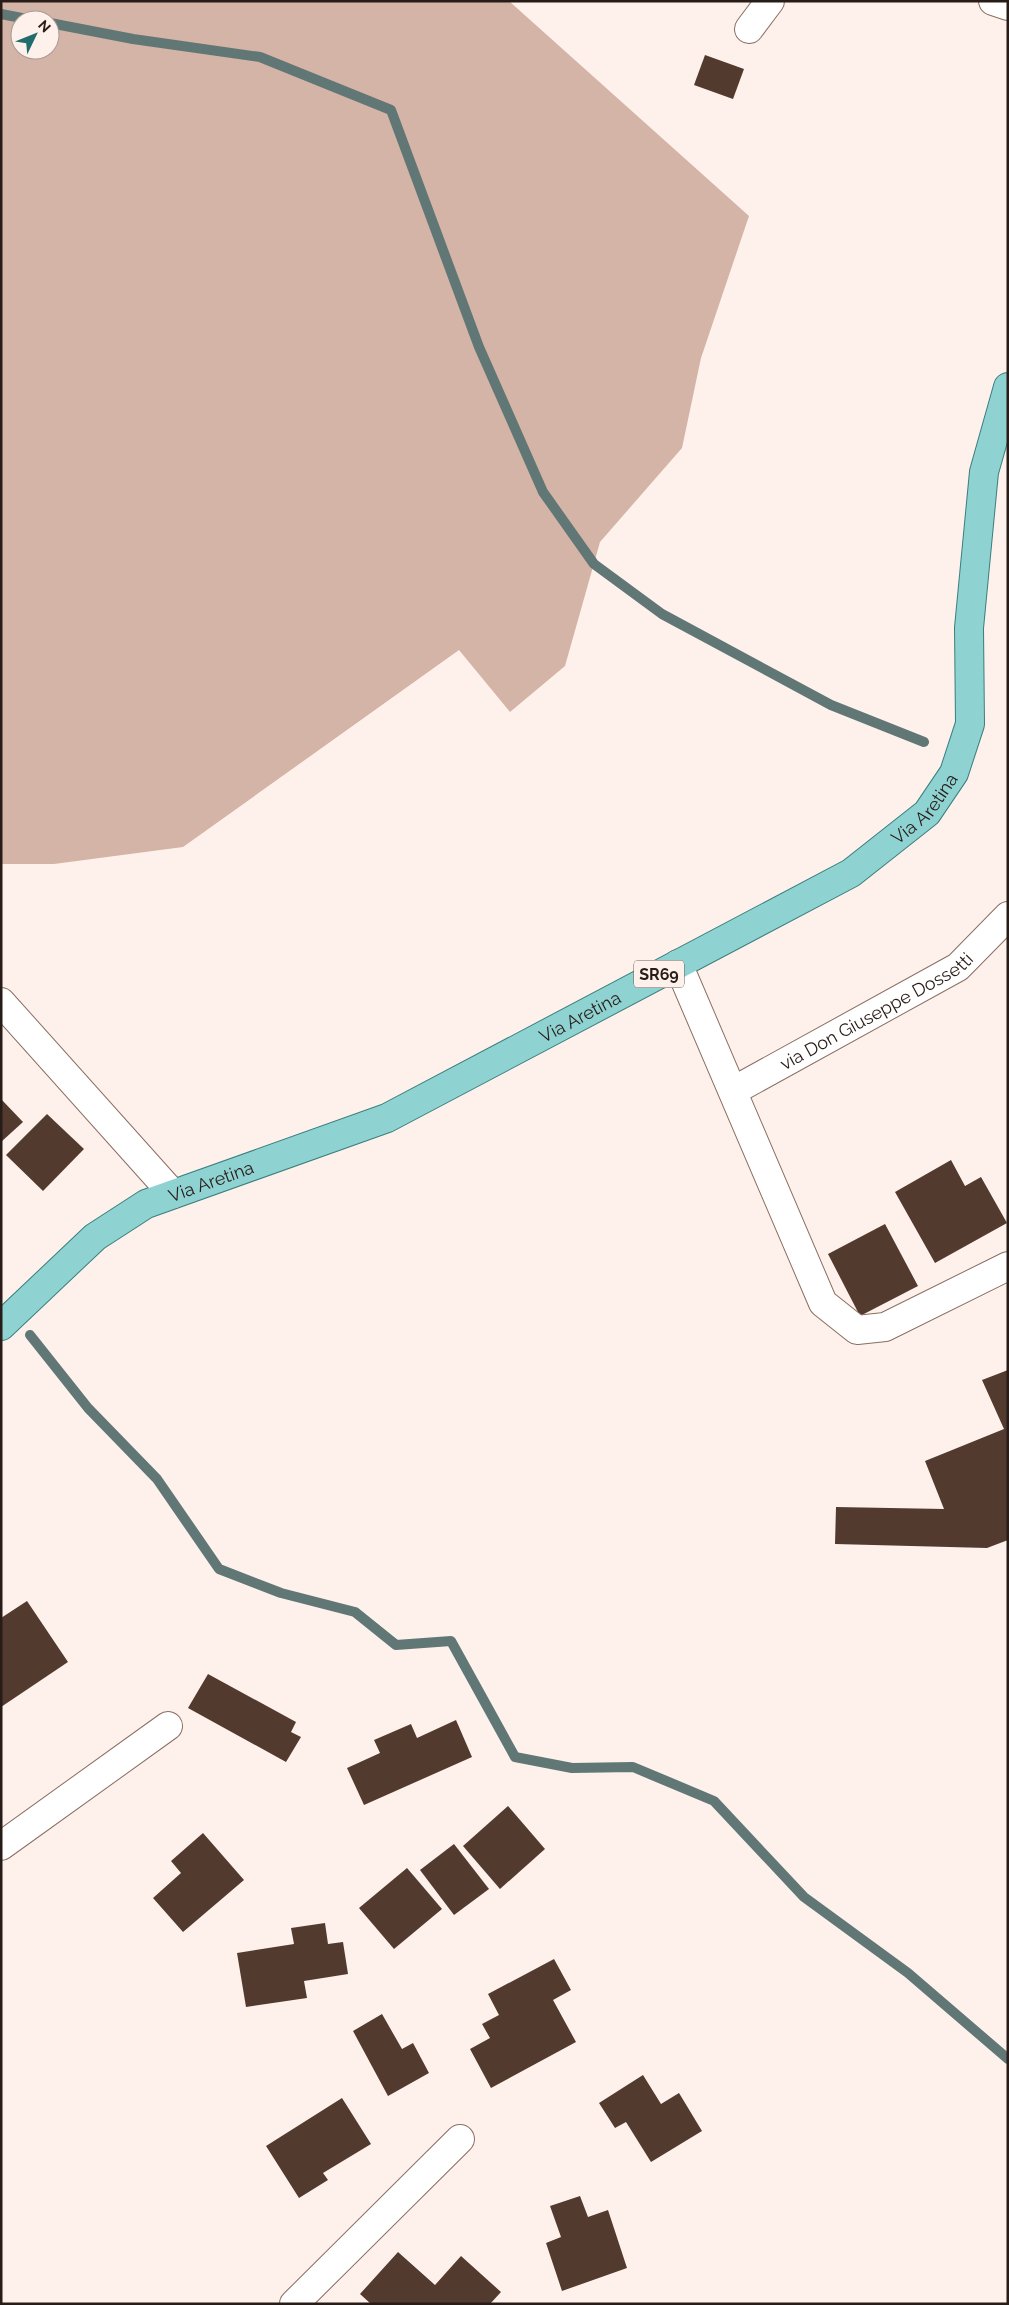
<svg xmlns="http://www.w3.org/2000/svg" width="1009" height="2305" viewBox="0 0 1009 2305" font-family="Raleway,sans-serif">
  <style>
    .forest { fill: #d4b4a6; fill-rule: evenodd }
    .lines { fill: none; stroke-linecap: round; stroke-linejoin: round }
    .stream { stroke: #607775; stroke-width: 10 }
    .building { fill: #533a2f }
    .minor-casing { stroke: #8a6e62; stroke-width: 30 }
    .major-casing { stroke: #3a7f7d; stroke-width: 30 }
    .minor { stroke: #fff; stroke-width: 28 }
    .major { stroke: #8ed2d2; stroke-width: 28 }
    .labels { text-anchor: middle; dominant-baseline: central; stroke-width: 5; stroke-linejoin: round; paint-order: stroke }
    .shield { fill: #fef1eb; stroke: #685c57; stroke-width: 1 }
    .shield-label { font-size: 16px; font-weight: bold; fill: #281c18 }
    .street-label { font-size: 18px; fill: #281c18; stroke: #fef1eb }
  </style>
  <rect width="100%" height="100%" fill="#fef1eb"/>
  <path class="forest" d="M1,1H509L749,216L701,358L682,448L600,542L565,666L510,712L459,650L183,847L54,864H1ZM20,20H50V50H20Z"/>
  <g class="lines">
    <g class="stream">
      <path d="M1,14L32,20"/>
      <path d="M50,23L133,39L260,57L391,110L479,347L543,492L594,564L662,614L831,705L924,742"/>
      <path d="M30,1335L88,1408L157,1479L219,1569L281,1593L355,1612L396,1645L451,1641L515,1757L572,1768L633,1767L714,1801L804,1897L908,1973L1008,2059"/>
    </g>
  </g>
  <g class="building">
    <path d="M705,55L744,69L733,99L694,85Z"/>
    <path d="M1,1099L23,1122L1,1142Z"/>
    <path d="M47,1114L84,1149L43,1191L6,1155Z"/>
    <path d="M951,1160L965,1186L981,1177L1007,1223L935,1263L895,1192Z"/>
    <path d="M885,1224L918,1286L860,1316L828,1254Z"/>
    <path d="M1008,1370V1540L987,1548L835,1544L836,1507L944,1509L925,1461L1004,1429L982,1380Z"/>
    <path d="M27,1601L68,1662L1,1707V1618Z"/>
    <path d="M208,1674L296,1722L291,1732L301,1737L286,1762L188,1708Z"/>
    <path d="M456,1720L472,1757L364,1805L347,1768L380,1753L374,1740L411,1724L417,1738Z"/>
    <path d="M508,1806L545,1849L500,1889L463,1846Z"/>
    <path d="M203,1833L244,1880L183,1932L153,1898L181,1873L171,1861Z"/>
    <path d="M454,1844L489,1889L454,1915L420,1870Z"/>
    <path d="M407,1868L442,1909L394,1949L359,1908Z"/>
    <path d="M325,1923L328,1944L343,1942L348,1974L304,1981L307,1998L246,2007L237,1953L294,1944L291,1928Z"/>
    <path d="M554,1959L571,1990L553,2000L576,2042L491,2088L470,2049L490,2038L482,2024L499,2015L488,1994Z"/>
    <path d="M382,2014L402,2049L413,2043L429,2073L388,2096L353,2031Z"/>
    <path d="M643,2075L661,2104L679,2093L702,2131L651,2162L626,2122L615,2128L599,2103Z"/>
    <path d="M342,2098L371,2144L323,2173L328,2180L299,2198L266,2146Z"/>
    <path d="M580,2196L588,2217L608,2210L627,2268L562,2291L546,2243L561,2237L550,2206Z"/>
    <path d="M398,2252L435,2285L461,2256L501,2292L490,2304H371L360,2294Z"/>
  </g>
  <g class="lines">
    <g class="minor-casing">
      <g id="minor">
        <path d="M993,1L1008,6"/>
        <path d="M749,29L770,1"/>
        <path d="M678,964L823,1303L857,1330L885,1327L1008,1266"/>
        <path d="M1,1002L173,1194"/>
        <path id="s1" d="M733,1091L958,967L1008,916"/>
        <path d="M1,1846L168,1726"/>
        <path d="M294,2304L460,2139"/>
      </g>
    </g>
    <g class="major-casing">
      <g id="major">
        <path id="s2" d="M1,1326L95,1237L146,1204L387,1118L851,873L927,813L954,773L970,724L969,628L984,472L1008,387"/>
      </g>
    </g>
    <use href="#minor" class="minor"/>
    <use href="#major" class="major"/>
  </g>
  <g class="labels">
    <rect class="shield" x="634" y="960.5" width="50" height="27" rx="4"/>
    <g class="shield-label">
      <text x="659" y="974">SR69</text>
    </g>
    <g class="street-label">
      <text stroke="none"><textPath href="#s2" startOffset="1069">Via Aretina</textPath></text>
      <text stroke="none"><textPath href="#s1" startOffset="164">via Don Giuseppe Dossetti</textPath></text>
      <text stroke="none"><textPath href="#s2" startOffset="664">Via Aretina</textPath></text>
      <text stroke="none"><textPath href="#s2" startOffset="259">Via Aretina</textPath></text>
    </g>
  </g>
  <rect width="1009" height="2305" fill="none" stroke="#281c18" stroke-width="5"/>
  <g transform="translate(35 35) rotate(47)"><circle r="24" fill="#fef1eb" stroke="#a89c97"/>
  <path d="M0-4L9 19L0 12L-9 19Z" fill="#216d6d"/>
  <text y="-8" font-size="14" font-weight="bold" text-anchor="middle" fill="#281c18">N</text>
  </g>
</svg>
